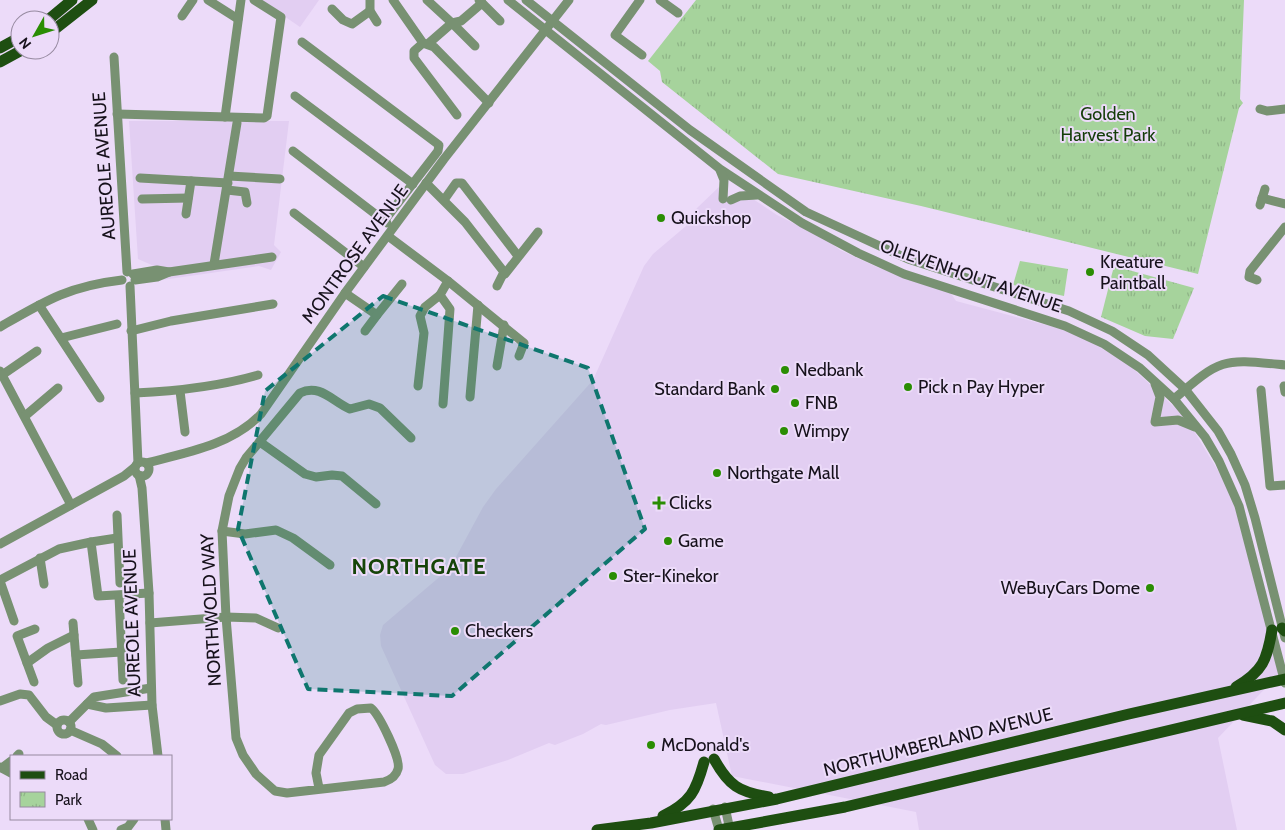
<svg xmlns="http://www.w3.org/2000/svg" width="1285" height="830" viewBox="0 0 1285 830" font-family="Cabin,sans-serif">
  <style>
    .built { fill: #e2cef2 }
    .park { fill: url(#park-tufts) }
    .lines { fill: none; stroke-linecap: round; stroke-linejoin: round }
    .minor { stroke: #789172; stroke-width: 9 }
    .major { stroke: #1e4e11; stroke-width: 11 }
    .marked { fill: #0f766e; fill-opacity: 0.2; stroke: #0f766e; stroke-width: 4; stroke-dasharray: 10 6; stroke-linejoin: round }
    .poi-dot { fill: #2a8d03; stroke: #ecdbf9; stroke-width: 2 }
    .labels { text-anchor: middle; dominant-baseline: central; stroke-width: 4; stroke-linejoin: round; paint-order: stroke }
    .park-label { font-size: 18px; fill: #143d09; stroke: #ecdbf9 }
    .street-label { font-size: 18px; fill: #16111b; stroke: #ecdbf9 }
    .poi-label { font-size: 18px; fill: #16111b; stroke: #ecdbf9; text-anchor: start }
    .district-label { font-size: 22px; font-weight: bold; letter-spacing: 1px; fill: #164409; stroke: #ecdbf9 }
  </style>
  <defs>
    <pattern id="park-tufts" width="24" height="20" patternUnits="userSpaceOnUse" patternTransform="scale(1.25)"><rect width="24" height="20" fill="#a6d39c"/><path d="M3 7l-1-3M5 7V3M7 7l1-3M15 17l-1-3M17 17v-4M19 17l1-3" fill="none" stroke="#8eb486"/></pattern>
  </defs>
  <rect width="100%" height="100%" fill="#ecdbf9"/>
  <g class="built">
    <path d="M261,0H319L300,27Z"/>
    <path d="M129,121H289L274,245L281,252L271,270L259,266L155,281L154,266L138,259Z"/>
    <path d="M719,187L733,202L736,200L753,199L777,215L827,240L840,250L877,267L950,292L956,301L1073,332L1127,363L1186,418L1231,492L1279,674L1218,738L1237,830H919L916,812L732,776L716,703L670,710L606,725L601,724L583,734L555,745L549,743L508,760L463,774H446L435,765L381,646L380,635L383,625L450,568L483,507L496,489L593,380L644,266L653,254L686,226L697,208Z"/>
  </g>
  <g class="park">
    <path d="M696,0H1244L1240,99L1243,103L1239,108L1198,274L921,206L778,174L662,82L660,71L648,61Z"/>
    <path d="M1020,261L1068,269L1064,296L1013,285Z"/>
    <path d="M1114,266L1194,288L1173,339L1145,336L1101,317Z"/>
  </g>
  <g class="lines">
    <g class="minor">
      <path d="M208,0L238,19"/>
      <path d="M370,0V11L377,22"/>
      <path d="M393,0L423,43"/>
      <path d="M427,0L452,23L461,21L482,3"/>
      <path d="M479,0L500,21"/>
      <path d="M508,0L720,169L802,223L858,253L904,274L1065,326L1104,344L1140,368L1174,399L1205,437L1219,461L1239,506L1285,683"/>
      <path d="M526,0L690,130L806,212L908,259L1069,311L1112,331L1148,355L1185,389L1218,431L1231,454L1245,485L1255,518L1285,638"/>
      <path d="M640,0L615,35L642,55"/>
      <path d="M660,0L678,13"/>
      <path d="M332,9L343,20L352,24L370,11"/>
      <path d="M182,16L193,0"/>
      <path d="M302,42L439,145L438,151L384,221"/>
      <path d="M429,43L452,23L475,46"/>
      <path d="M114,57L127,272"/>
      <path d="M295,96L413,184"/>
      <path d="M1260,109L1267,111L1285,109"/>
      <path d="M117,114L264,118L267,116L281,17L254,0"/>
      <path d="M457,115L414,58V51L423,43L434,47L489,103"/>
      <path d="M225,117L241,0"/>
      <path d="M293,151L387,223"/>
      <path d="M720,170L724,180L723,199"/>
      <path d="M229,176L280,179"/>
      <path d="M140,178L228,183"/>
      <path d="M426,183L465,222L504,272L497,286"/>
      <path d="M227,190L245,192L247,203"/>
      <path d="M1262,198L1285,204"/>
      <path d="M142,199L188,198"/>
      <path d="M444,200L456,183H462L518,256"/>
      <path d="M731,200L740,196L757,195"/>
      <path d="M1260,205L1265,189"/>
      <path d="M294,213L364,267"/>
      <path d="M186,214L191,181"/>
      <path d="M388,236L448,281L524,343L519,356"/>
      <path d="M214,264L237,123"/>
      <path d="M169,272L272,257"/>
      <path d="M133,274L157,270L169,272L157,277L135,280"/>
      <path d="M505,274L538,232"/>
      <path d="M1257,280L1249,277L1250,271L1285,227"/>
      <path d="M130,286L138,463"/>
      <path d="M345,293L377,315L365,331"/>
      <path d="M39,305L100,398"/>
      <path d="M377,315L402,284"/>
      <path d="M0,327C45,301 69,286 122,280"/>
      <path d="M131,331L171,321L273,304"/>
      <path d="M61,338L117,324"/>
      <path d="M497,366L504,325"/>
      <path d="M0,371L71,505"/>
      <path d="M2,375L37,351"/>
      <path d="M1155,384L1160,397L1155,422L1178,420L1195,427"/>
      <path d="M418,386L424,333L420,316L425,307L440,295"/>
      <path d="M1284,386L1285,392"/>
      <path d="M1261,390L1270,486L1285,485"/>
      <path d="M180,391L185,432"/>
      <path d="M135,393C177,391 217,387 258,375"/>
      <path d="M470,397L478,305"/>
      <path d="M1174,399C1222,357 1223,359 1285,365"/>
      <path d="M443,404L450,309L440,295L448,281"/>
      <path d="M25,416L58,388"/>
      <path d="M260,442L305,474L316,477L332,475L342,476L376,504"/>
      <circle cx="142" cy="469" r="7"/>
      <path d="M146,463C185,453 232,445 261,414L345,293L444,159L569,0"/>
      <path d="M139,475L142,488L149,593L152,705L158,756"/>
      <path d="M117,515L120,583"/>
      <path d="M222,531L245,534L276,530L293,538L330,565"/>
      <path d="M117,538L91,542L98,596L149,593"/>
      <path d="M0,544L124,476L135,467"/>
      <path d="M40,558L44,584"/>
      <path d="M0,580L59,549L91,542"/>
      <path d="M0,581L14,621"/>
      <path d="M119,596L123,680"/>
      <path d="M73,623L78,683"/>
      <path d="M150,623L226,617L256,618L278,628"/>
      <path d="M76,655L121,652"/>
      <path d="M27,663L48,648L74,635"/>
      <path d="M34,682L17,636L35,629"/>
      <path d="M0,701L20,694L29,695L46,717L57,725"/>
      <path d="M87,704L106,708L152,705"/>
      <circle cx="64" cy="727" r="7"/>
      <path d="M69,722L94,697L151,688"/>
      <path d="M70,730L102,744L117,756"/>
      <path d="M17,756L19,754"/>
      <path d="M0,767L11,773"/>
      <path d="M2,768L11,761"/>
      <path d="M319,788L316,773L319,755L349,713L357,709L371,708C379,714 401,759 398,769C396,777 390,780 384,782L287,793L275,791L256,774L243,755L236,738L226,617L222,531L229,496L240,468L246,458L300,393C320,383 333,402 350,409L369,404L380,408L411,438"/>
      <path d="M725,807L730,830"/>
      <path d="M713,809L719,830"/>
      <path d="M88,819L93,830"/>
      <path d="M165,819L166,830"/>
      <path d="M121,830L128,827L134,819"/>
    </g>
    <g class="major">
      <path d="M48,20L72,0"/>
      <path d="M50,33L92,0"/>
      <path d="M0,48L20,37"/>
      <path d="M0,62L22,50"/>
      <path d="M1282,628L1285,631"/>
      <path d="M1236,687C1263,671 1267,660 1272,630"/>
      <path d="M1243,715L1272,721L1285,730"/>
      <path d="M714,759C729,786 739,792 769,797"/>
      <path d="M663,816C691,802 696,791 704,762"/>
      <path d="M597,830L651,823L777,799L1129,714L1285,679"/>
      <path d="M719,830L845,807L1285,703"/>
    </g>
  </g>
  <path class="marked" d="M383,296L588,368L645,529L452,696L308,689L238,529L265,391Z"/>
  <g class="poi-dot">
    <circle cx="661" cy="218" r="5"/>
    <circle cx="1090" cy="272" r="5"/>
    <circle cx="785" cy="370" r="5"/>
    <circle cx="908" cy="387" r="5"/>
    <circle cx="775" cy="389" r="5"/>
    <circle cx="795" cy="403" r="5"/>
    <circle cx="784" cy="431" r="5"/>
    <circle cx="717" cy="473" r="5"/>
    <path d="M656.5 495.5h5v5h5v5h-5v5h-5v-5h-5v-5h5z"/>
    <circle cx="668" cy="541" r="5"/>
    <circle cx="613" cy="576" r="5"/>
    <circle cx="1150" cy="588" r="5"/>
    <circle cx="455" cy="631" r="5"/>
    <circle cx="651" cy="745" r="5"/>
  </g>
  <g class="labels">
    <g class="park-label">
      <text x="1108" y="114">Golden<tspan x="1108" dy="21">Harvest Park</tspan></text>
    </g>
    <g class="street-label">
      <text transform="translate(104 166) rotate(-94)">AUREOLE AVENUE</text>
      <text transform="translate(355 254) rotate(-54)">MONTROSE AVENUE</text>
      <text transform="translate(971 276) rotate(19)">OLIEVENHOUT AVENUE</text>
      <text transform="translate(211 610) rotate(-93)">NORTHWOLD WAY</text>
      <text transform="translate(132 623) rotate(-92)">AUREOLE AVENUE</text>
      <text transform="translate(938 742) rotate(-14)">NORTHUMBERLAND AVENUE</text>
    </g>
    <g class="poi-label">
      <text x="671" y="218">Quickshop</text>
      <text x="1100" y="262">Kreature<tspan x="1100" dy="21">Paintball</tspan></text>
      <text x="795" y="370">Nedbank</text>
      <text x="918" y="387">Pick n Pay Hyper</text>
      <text x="765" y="389" text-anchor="end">Standard Bank</text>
      <text x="805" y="403">FNB</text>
      <text x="794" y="431">Wimpy</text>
      <text x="727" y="473">Northgate Mall</text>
      <text x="669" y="503">Clicks</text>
      <text x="678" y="541">Game</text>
      <text x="623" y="576">Ster-Kinekor</text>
      <text x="1140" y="588" text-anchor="end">WeBuyCars Dome</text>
      <text x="465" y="631">Checkers</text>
      <text x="661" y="745">McDonald's</text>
    </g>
    <g class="district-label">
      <text x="419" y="566">NORTHGATE</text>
    </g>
  </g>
  <rect x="10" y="755" width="162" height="65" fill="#ecdbf9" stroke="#968aa0"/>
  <rect x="20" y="771" width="25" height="8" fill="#1e4e11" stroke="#968aa0"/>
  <text x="55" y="780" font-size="15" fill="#16111b">Road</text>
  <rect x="20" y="792" width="25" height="15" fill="url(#park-tufts)" stroke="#968aa0"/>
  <text x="55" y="805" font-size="15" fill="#16111b">Park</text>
  <g transform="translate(35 35) rotate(231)"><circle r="24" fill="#ecdbf9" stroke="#968aa0"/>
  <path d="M0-4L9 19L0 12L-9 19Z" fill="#2a8d03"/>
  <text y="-8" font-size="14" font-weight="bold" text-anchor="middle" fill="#16111b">N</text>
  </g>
</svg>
